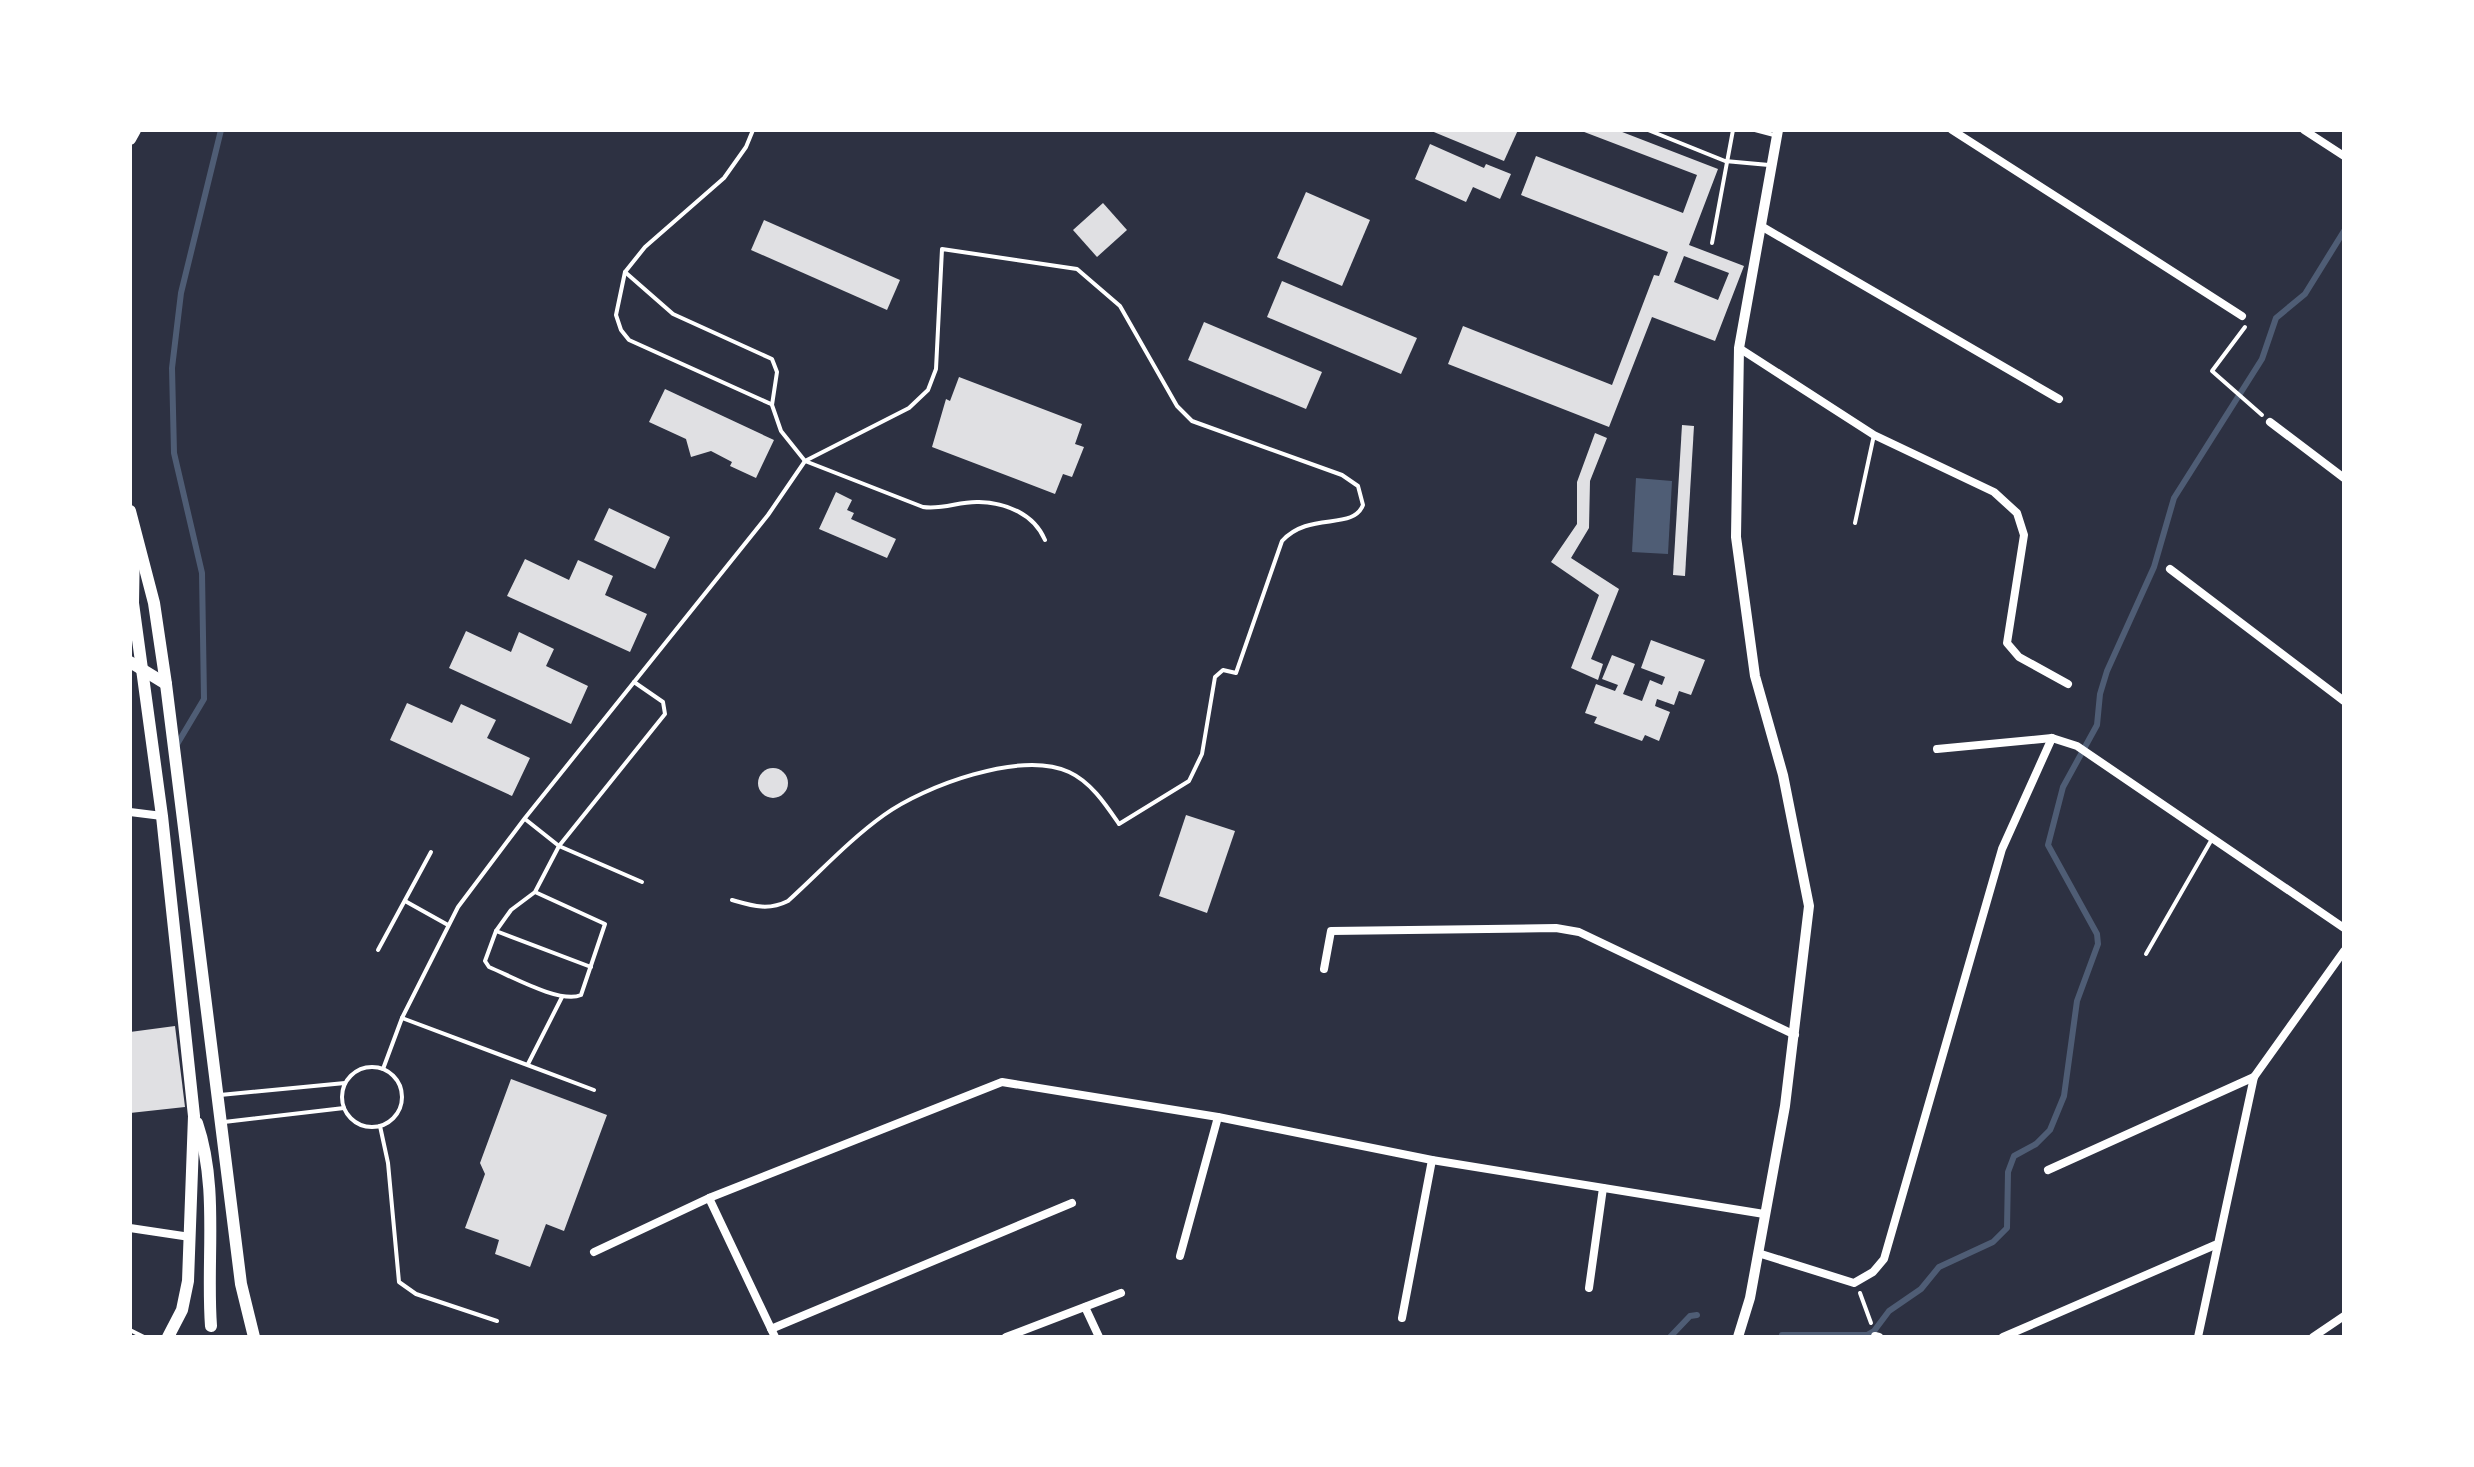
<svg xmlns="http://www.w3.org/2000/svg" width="2474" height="1467" viewBox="0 0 2474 1467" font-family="'Open Sans',sans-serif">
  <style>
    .water { fill: #4f5d75 }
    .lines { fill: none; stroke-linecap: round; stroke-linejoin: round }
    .stream { stroke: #4f5d75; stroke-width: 6 }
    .building { fill: #e0e0e3; fill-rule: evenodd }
    .path { stroke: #fff; stroke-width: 4 }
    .service { stroke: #fff; stroke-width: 4 }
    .minor { stroke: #fff; stroke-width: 8 }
    .tertiary { stroke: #fff; stroke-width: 10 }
    .secondary { stroke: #fff; stroke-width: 12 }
  </style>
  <rect width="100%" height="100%" fill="#2d3142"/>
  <path class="water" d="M1636,478L1672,481L1668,554L1632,552Z"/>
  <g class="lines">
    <g class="stream">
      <path d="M176,746L204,699L202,573L174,453L172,368L181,293L221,130"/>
      <path d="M1782,1335H1867L1874,1331L1889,1311L1921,1289L1939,1267L1993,1242L2007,1228L2008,1172L2014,1156L2036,1144L2050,1130L2064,1096L2077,1001L2098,944L2097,934L2048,845L2063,787L2097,725L2100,694L2107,671L2154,567L2174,498L2262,359L2276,318L2305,294L2344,231"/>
      <path d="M1670,1337L1690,1316L1697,1315"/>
    </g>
  </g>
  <g class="building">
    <path d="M1429,130H1518L1504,161Z"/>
    <path d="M1579,130H1617L1718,169L1689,245L1744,266L1715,341L1652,317L1609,427L1448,364L1463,326L1612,385L1654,275L1659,276L1668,252L1521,195L1536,156L1683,213L1697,175ZM1684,256L1729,273L1718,300L1674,282Z"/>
    <path d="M1430,144L1484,168L1486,164L1511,174L1500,199L1473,187L1466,202L1415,179Z"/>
    <path d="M1306,192L1370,220L1342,286L1277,258Z"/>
    <path d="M1103,203L1127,230L1097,257L1073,230Z"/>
    <path d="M764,220L900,280L887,310L751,250Z"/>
    <path d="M1282,281L1417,338L1401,374L1267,317Z"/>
    <path d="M1204,322L1322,372L1306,409L1188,360Z"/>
    <path d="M959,377L1082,424L1075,444L1084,447L1072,477L1063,474L1055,494L932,447L946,399L950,401Z"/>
    <path d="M665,389L774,440L756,478L730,466L732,462L711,451L691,457L686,439L649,422Z"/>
    <path d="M1682,425L1694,426L1685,576L1673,575Z"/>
    <path d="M1595,433L1607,438L1590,481L1589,528L1571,558L1619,589L1591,659L1603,664L1598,680L1571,668L1599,595L1551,562L1577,524V482Z"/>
    <path d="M836,492L852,500L847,510L854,513L851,519L896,539L887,558L819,529Z"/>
    <path d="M609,508L670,537L655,569L594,540Z"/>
    <path d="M525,559L569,580L578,560L613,576L605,595L647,614L630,652L507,596Z"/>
    <path d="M466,631L511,652L519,632L554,649L546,666L588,686L571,724L449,668Z"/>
    <path d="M1651,640L1705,660L1691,695L1679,691L1674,705L1657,699L1655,706L1670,712L1659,741L1645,735L1642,741L1594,723L1597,717L1585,713L1596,684L1615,691L1618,685L1602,679L1612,655L1635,664L1623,694L1642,701L1650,680L1662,685L1665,677L1641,668Z"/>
    <path d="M407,703L452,723L461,704L496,720L487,738L530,758L512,796L390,740Z"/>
    <circle cx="773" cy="783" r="15"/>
    <path d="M1186,815L1235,831L1207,913L1159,896Z"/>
    <path d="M175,1026L185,1107L130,1113V1032Z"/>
    <path d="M511,1079L607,1115L564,1231L546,1224L530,1267L495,1254L499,1240L465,1228L485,1174L480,1163Z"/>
  </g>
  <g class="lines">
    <g class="path">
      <path d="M2245,327L2212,371L2262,415"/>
      <path d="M1860,1293L1871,1323"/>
    </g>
    <g class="service">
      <path d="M753,130L746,147L724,178L645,247L625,272L616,315L621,330L629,340L771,404"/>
      <path d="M1648,130L1725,161L1769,165"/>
      <path d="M1755,130L1774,135"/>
      <path d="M1712,243L1733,130"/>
      <path d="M625,272L673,314L772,359L777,372L772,405L781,431L805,461L923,507C944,510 959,501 979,502C1007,503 1034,514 1045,540"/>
      <path d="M1855,523L1874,435"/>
      <path d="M525,819L559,846L642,882"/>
      <path d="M535,892L605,924L581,995C560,1004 511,976 489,967L485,961L496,931L511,910L535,892L559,846L665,714L663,702L634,682"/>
      <path d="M405,901L448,925"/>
      <path d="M496,931L591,967"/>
      <path d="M378,950L431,852"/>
      <path d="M2146,954L2212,839"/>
      <path d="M402,1018L594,1090"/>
      <path d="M528,1064L562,997"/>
      <circle cx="372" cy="1097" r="30"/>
      <path d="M383,1069L402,1018L458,907L525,818L768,515L805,461L909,408L928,390L936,369L942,249L1077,269L1120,306L1177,406L1192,421L1342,475L1358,486L1363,505C1353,531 1309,511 1282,541L1236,673L1223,670L1215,677L1202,754L1189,781L1119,824C1106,805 1091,782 1069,772C1021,750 924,786 884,815C849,840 819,873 788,901C768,911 753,906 732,900"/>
      <path d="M220,1095L345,1083"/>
      <path d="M224,1122L344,1108"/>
      <path d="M380,1126L388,1163L399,1282L416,1294L497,1321"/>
      <path d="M130,1330L144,1337"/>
    </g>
    <g class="minor">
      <path d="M1952,130L2242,316"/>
      <path d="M2304,130L2344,156"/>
      <path d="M1761,226L2059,399"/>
      <path d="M1739,348L1874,435L1994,492L2017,513L2024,535L2007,643L2019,657L2068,684"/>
      <path d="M2270,422L2344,478"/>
      <path d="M2170,569L2344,701"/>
      <path d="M1937,749L2052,738L2077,746L2344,928"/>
      <path d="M130,812L162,816"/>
      <path d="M1324,969L1331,931L1556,928L1579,932L1795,1035"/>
      <path d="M2048,1170L2254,1077"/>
      <path d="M709,1198L775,1337"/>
      <path d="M130,1228L190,1237"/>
      <path d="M594,1252L709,1198L1002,1082L1218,1117L1432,1160L1764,1214"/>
      <path d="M1758,1253L1854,1283L1873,1272L1884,1259L2002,849L2052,738"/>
      <path d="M1180,1256L1218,1117"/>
      <path d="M1589,1288L1603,1188"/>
      <path d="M1085,1307L1099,1337"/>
      <path d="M1402,1318L1432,1160"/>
      <path d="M771,1329L1072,1203"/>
      <path d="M1875,1336L1879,1337"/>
      <path d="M1006,1337L1121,1293"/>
      <path d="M2003,1337L2215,1245"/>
      <path d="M2198,1337L2254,1077L2344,951"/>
      <path d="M2313,1337L2344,1316"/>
    </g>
    <path class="tertiary" d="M1738,1337L1750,1298L1785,1106L1809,906L1783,775L1755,676L1736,537L1739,348L1778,130"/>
    <g class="secondary">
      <path d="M130,139L135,130"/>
      <path d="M130,511L154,603L166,684L241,1284L254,1337"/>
      <path d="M134,544L133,603L162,816L194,1116L188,1281L182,1310L168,1337"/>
      <path d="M130,662L166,684"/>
      <path d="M197,1123C219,1187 206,1260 211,1326"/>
    </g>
  </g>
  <rect width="2474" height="1467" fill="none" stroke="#ffffff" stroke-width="264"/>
</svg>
